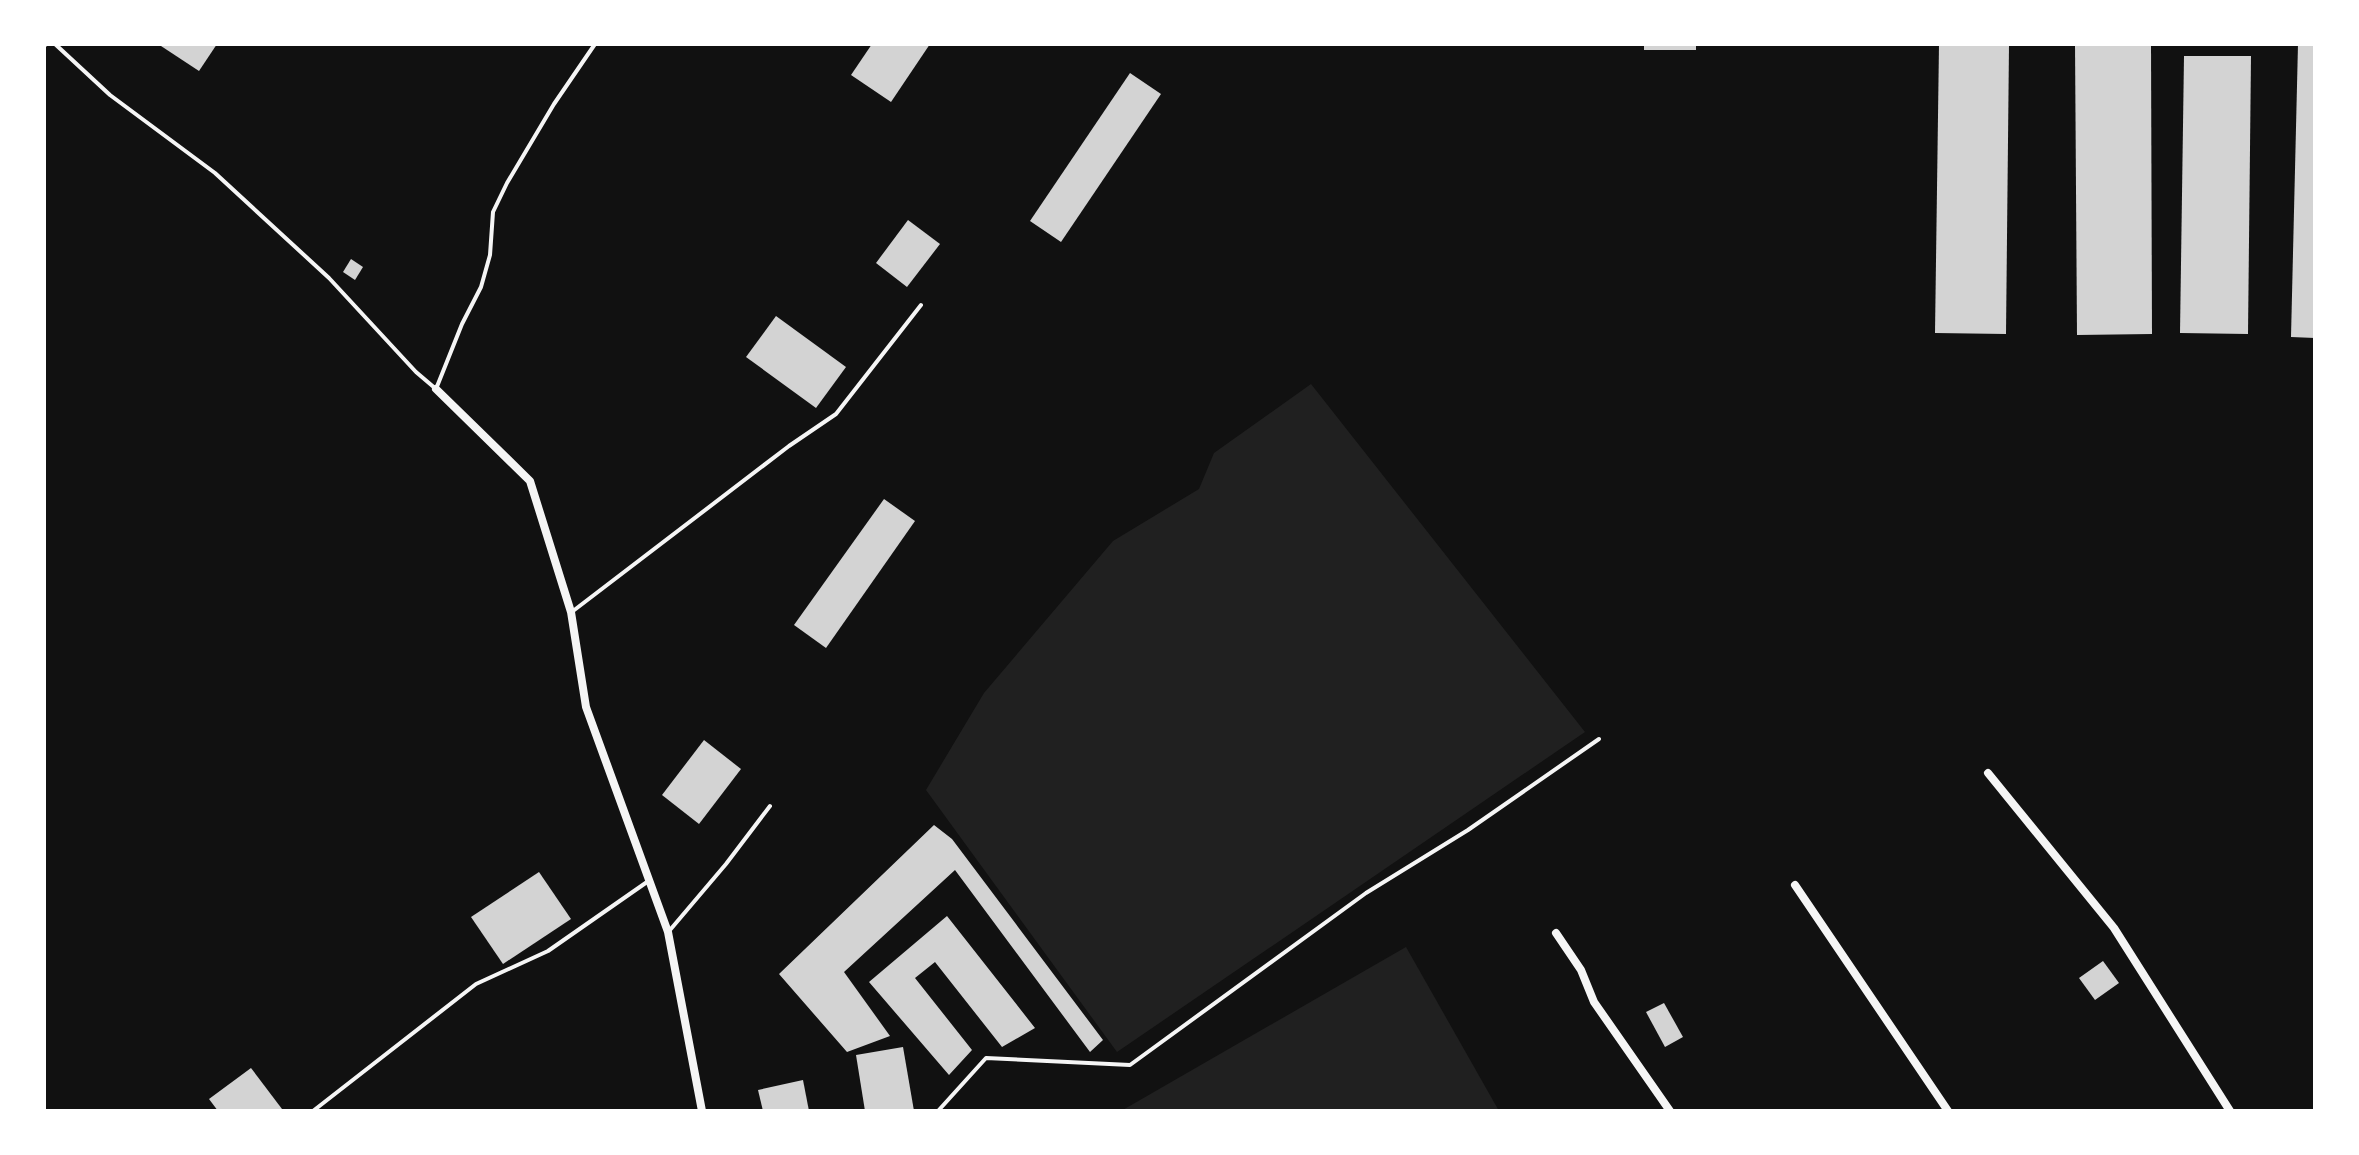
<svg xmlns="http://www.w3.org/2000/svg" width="2359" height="1155" viewBox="0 0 2359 1155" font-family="Ubuntu,sans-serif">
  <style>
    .green { fill: #202020 }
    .building { fill: #d3d3d3 }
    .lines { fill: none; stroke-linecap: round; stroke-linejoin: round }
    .service { stroke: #f5f5f5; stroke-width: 4 }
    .minor { stroke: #f5f5f5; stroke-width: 8 }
  </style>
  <rect width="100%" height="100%" fill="#111"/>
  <g class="green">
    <path d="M1311,384L1585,732L1117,1052L926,790L984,693L1113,541L1199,489L1214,453Z"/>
    <path d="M1406,947L1499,1111H1121Z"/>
  </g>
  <g class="building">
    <path d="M163,44H217L199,71L161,46Z"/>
    <path d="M872,44H930L891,102L851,75Z"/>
    <rect x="1644" y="44" width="52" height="6"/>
    <path d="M1939,44H2009L2006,334L1935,333Z"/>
    <path d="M2075,44H2151L2152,334L2077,335Z"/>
    <path d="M2298,44H2315V338L2291,337Z"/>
    <path d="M2184,56H2251L2248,334L2180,333Z"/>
    <path d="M1130,73L1161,94L1061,242L1030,221Z"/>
    <path d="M908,220L940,244L907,287L876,263Z"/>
    <path d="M351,259L363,267L355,280L343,272Z"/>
    <path d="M776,316L846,367L816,408L746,357Z"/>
    <path d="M884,499L915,521L826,648L794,625Z"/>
    <path d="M704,740L741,769L699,824L662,795Z"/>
    <path d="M934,825L952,839L1103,1040L1090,1052L955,870L844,972L890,1036L847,1052L779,974Z"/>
    <path d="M539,872L571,919L503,964L471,917Z"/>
    <path d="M947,916L1035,1028L1002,1047L935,962L915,978L972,1050L949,1075L869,982Z"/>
    <path d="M2103,961L2119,983L2095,1000L2079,978Z"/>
    <path d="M1664,1003L1683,1037L1665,1047L1646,1012Z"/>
    <path d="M903,1047L914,1111H865L856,1055Z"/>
    <path d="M251,1068L282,1109L279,1111H218L209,1099Z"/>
    <path d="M803,1080L809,1111H763L758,1090Z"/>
  </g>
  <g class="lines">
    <g class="service">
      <path d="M55,44L110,95L215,173L329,278L416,372L436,389L462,324L481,287L490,255L493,212L507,183L554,104L595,44"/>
      <path d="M44,46L46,44"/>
      <path d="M573,611L789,446L836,414L921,305"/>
      <path d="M670,930L726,864L770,806"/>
      <path d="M313,1111L476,984L548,951L647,882"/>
      <path d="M938,1111L986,1058L1130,1065L1366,893L1468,830L1599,739"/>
    </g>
    <g class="minor">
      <path d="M436,389L530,481L571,612L586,707L668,932L702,1111"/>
      <path d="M1988,773L2114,928L2230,1111"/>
      <path d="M1795,885L1948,1111"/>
      <path d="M1556,933L1581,970L1594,1002L1670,1111"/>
    </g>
  </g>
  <rect width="2359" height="1155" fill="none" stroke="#ffffff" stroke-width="92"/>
</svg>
